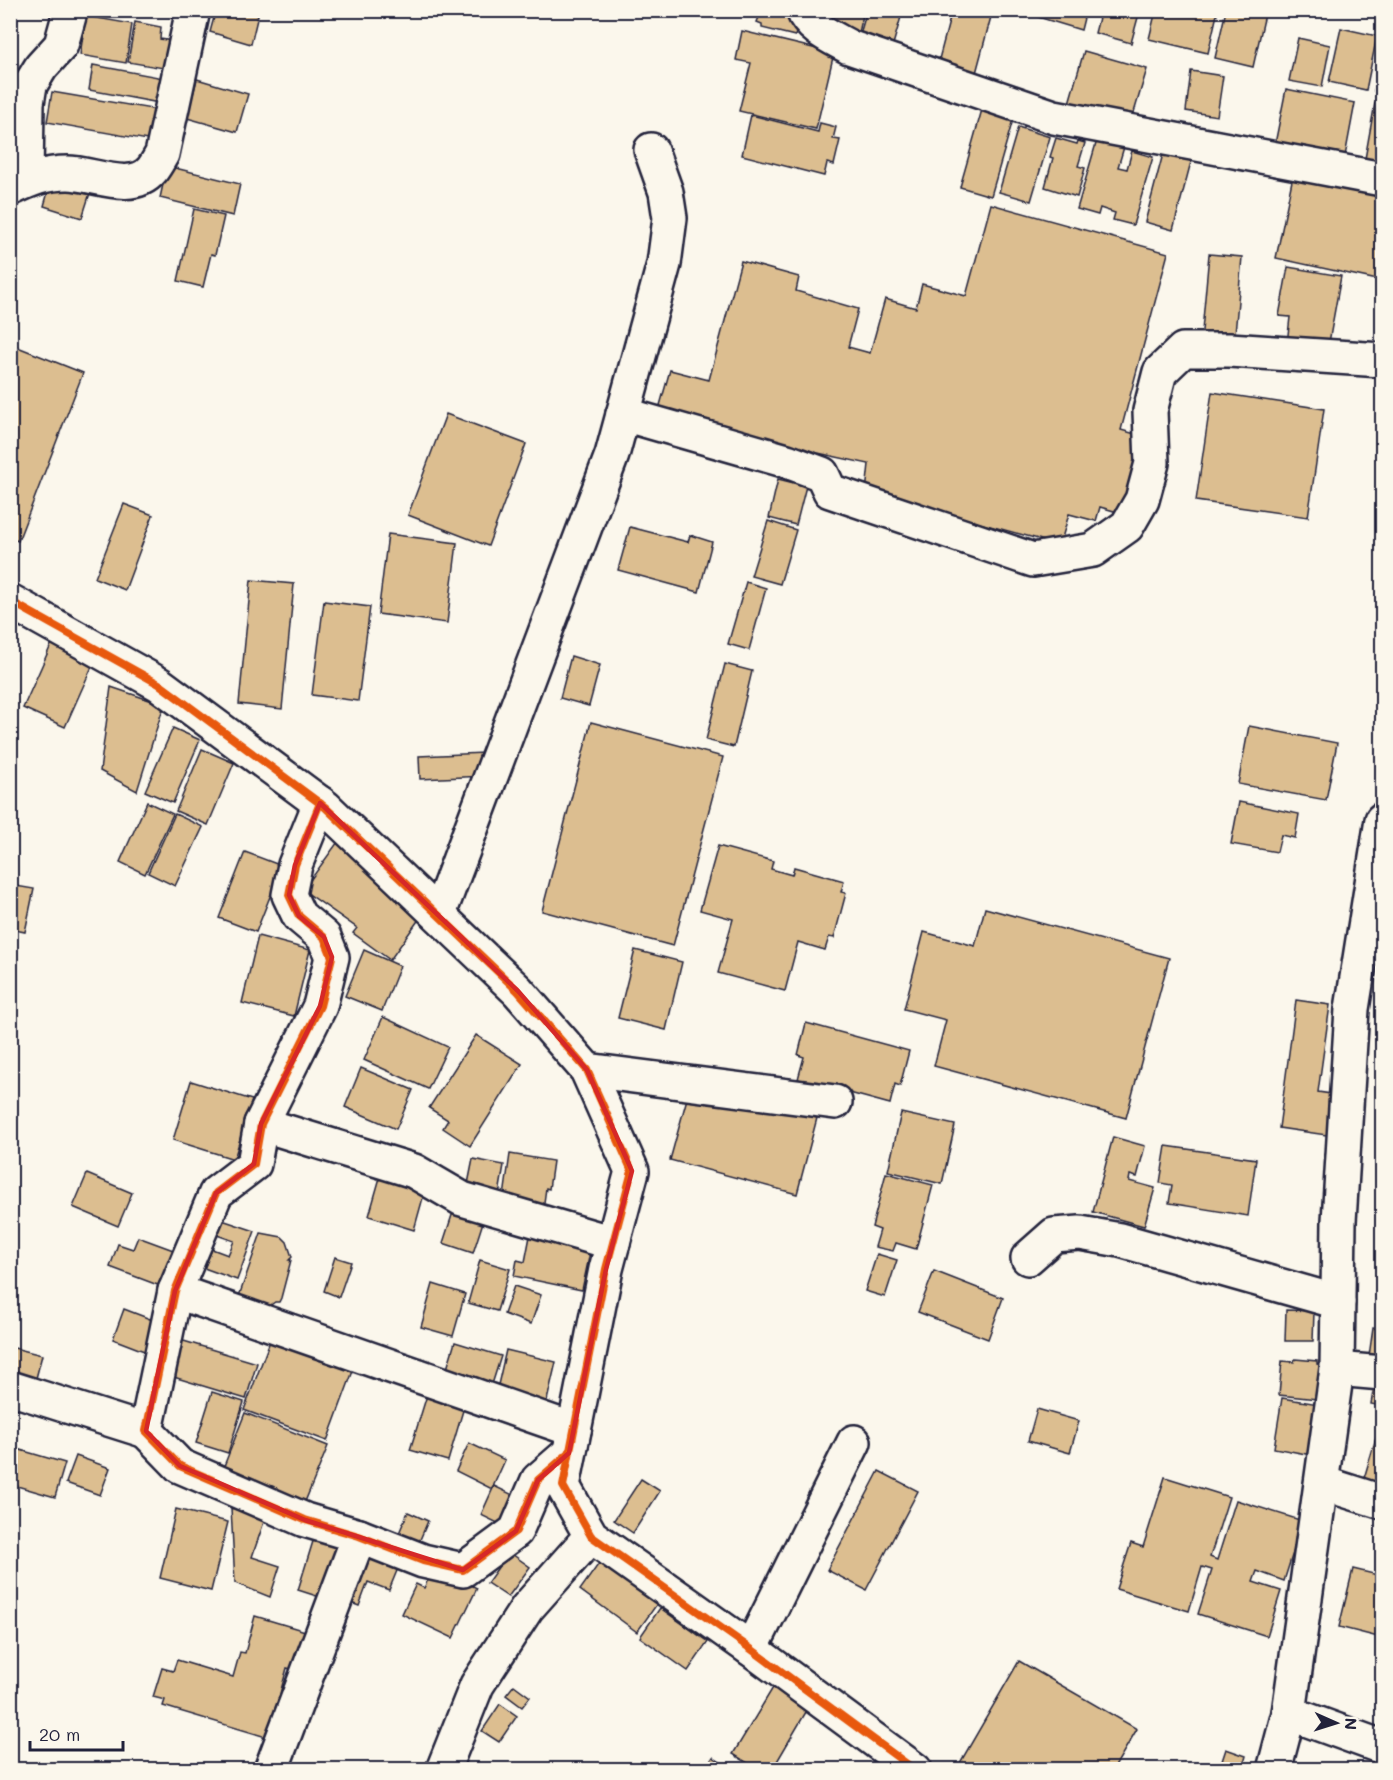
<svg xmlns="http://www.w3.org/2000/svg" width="1393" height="1780" viewBox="0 0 1393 1780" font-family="Mali,sans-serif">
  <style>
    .building { fill: #dcbe90; stroke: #22223b; stroke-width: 1.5 }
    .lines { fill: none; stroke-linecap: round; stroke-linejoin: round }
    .minor-casing { stroke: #22223b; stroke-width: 38 }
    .minor { stroke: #fbf7ec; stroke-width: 33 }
    .cycleway-casing { stroke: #fbf7ec; stroke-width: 11 }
    .cycleway { stroke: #e8590c; stroke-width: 8 }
    .marked { fill: none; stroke: #d62828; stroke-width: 4.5; stroke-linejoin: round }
  </style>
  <rect width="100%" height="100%" fill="#fbf7ec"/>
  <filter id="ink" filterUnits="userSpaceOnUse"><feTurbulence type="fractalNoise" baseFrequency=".0167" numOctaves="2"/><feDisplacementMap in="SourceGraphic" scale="12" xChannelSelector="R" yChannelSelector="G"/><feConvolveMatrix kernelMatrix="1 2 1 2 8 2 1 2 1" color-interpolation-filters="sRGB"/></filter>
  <g filter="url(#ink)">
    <g class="building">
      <path d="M216,10H242L258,15L251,44L210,32Z"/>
      <path d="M754,10H795L800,17L795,36L762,28V24L757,22L759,17L753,16Z"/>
      <path d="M818,10H864L859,33L815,23Z"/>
      <path d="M867,10H903L892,48L859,38Z"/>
      <path d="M952,10H982L992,13L976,73L938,63Z"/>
      <path d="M1040,10H1086L1081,30L1038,17Z"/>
      <path d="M1101,10H1140L1131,43L1095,33Z"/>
      <path d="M1156,10H1218L1208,53L1149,39Z"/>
      <path d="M1226,10H1266L1253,67L1215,58Z"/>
      <path d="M86,16L132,24L126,63L80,55Z"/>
      <path d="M135,22L161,27L160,39L180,42L175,70L128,62Z"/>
      <path d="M1341,28L1377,36L1366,90L1329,82Z"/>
      <path d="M742,31L834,53L816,129L739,111L751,63L736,60Z"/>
      <path d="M1298,38L1330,45L1322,87L1289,81Z"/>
      <path d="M1084,51L1147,69L1129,129L1067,110Z"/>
      <path d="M1382,54V93L1374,91Z"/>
      <path d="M93,65L169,79L165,104L89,90Z"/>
      <path d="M1191,71L1223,76L1217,116L1186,111Z"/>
      <path d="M197,79L248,94L237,132L187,118Z"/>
      <path d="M1286,89L1355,103L1343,167L1273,154Z"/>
      <path d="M52,92L158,110L153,141L47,122Z"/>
      <path d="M1375,103L1382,105V173L1363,170Z"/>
      <path d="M983,106L1014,116L991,196L960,187Z"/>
      <path d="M751,115L818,132L820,123L836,127L833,139L840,140L834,165L827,163L824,176L742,155Z"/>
      <path d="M1018,127L1050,137L1031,201L999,192Z"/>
      <path d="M1056,138L1077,144L1078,141L1085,143L1078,166L1085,168L1077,197L1045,187L1053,158L1050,157Z"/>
      <path d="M1097,140L1124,147L1118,167L1127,169L1132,151L1153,157L1133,225L1113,220L1115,213L1100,208L1098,215L1077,209Z"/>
      <path d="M1164,150L1192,158L1173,230L1145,222Z"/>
      <path d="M167,166L240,184L233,216L160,198Z"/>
      <path d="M1294,171L1382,190V281L1276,258Z"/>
      <path d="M52,178L91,190L82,218L44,206Z"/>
      <path d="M991,204L1168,253L1121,430L1142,436L1121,513L1100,507L1096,521L1069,514L1060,545L866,492L869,464L818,453L659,409L670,370L709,380L741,261L799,277L796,291L858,309L848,347L870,353L885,299L916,308L922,284L966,296Z"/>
      <path d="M194,209L224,216L215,255L211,254L203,287L178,281Z"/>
      <path d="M1209,254L1242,257L1234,345L1201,342Z"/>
      <path d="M1288,267L1341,276L1328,348L1287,344L1290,317L1279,316Z"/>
      <path d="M10,344L83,373L18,541L10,538Z"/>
      <path d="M1212,392L1324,409L1308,517L1196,501Z"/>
      <path d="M446,414L526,444L488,546L408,515Z"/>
      <path d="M778,479L806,486L796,525L769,518Z"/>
      <path d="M124,504L153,515L125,590L95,578Z"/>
      <path d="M768,521L796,530L780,584L751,576Z"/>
      <path d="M630,527L688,542L690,535L712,542L699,592L618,570Z"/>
      <path d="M388,534L457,543L447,623L378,614Z"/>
      <path d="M251,580L294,584L282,709L239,704Z"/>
      <path d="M746,582L766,588L749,650L728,644Z"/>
      <path d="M324,601L370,607L358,701L312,695Z"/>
      <path d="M52,643L94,662L65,727L23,708Z"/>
      <path d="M571,656L600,665L589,706L560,698Z"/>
      <path d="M725,664L752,671L734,747L706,740Z"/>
      <path d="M111,687L164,705L137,791L100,771Z"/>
      <path d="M591,722L723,757L673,946L542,911Z"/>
      <path d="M1249,726L1337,743L1326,800L1238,784Z"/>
      <path d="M173,728L200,740L173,803L145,791Z"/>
      <path d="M202,749L234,763L208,825L176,811Z"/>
      <path d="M484,753L485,776L420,779L419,756Z"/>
      <path d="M147,802L173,814L145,874L120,862Z"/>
      <path d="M1239,802L1299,814L1295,838L1281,835L1277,852L1231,844Z"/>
      <path d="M175,814L203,827L175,886L148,873Z"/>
      <path d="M340,839L422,915L390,960L353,933L357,928L303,890Z"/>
      <path d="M718,846L773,861L771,869L792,875L794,867L844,881L841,892L846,893L834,938L829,937L825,950L798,942L785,991L718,973L733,919L700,910Z"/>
      <path d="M245,852L282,866L256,932L219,918Z"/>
      <path d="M10,885L34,889L25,932L10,929Z"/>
      <path d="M985,908L1169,958L1126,1118L934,1066L946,1020L904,1009L924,932L975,946Z"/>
      <path d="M258,936L310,950L294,1016L242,1003Z"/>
      <path d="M364,950L400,966L382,1011L345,996Z"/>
      <path d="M635,950L682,962L666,1030L618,1018Z"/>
      <path d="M1296,1000L1330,1005L1318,1092L1338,1095L1333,1136L1279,1128Z"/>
      <path d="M383,1017L448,1047L428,1089L364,1060Z"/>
      <path d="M806,1023L909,1051L900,1086L895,1084L890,1104L798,1079L804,1057L798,1055Z"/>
      <path d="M476,1035L522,1064L470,1146L443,1128L448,1120L429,1108Z"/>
      <path d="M361,1068L413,1090L396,1129L345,1107Z"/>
      <path d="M191,1081L252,1100L234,1159L173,1140Z"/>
      <path d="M691,1084L817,1118L797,1194L670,1160Z"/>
      <path d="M901,1113L955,1125L942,1184L888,1171Z"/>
      <path d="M1113,1137L1145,1146L1137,1177L1130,1175L1129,1181L1155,1188L1144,1226L1093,1212Z"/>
      <path d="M1166,1146L1256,1159L1248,1216L1169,1203L1172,1185L1160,1183Z"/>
      <path d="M510,1154L553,1161L549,1189L546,1188L543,1210L503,1204Z"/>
      <path d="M473,1159L504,1165L498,1200L466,1194Z"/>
      <path d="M383,1167L426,1187L414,1230L369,1216Z"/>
      <path d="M886,1173L933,1185L916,1249L896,1243L893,1251L875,1247L880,1230L872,1227Z"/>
      <path d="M87,1174L132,1193L118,1226L73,1207Z"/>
      <path d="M454,1209L484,1219L473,1253L443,1243Z"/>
      <path d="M222,1220L255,1231L237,1280L204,1268L212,1249L228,1255L234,1241L217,1235Z"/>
      <path d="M531,1231L592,1243L582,1290L514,1276L517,1260L525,1262Z"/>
      <path d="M261,1233L282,1237L287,1242L292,1257L289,1260H291L281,1298L279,1302H275L265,1309L238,1299Z"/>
      <path d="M138,1237L176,1251L163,1287L110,1267L118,1244L133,1249Z"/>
      <path d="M877,1254L897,1260L885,1297L865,1291Z"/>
      <path d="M335,1257L351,1262L339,1297L324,1291Z"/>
      <path d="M480,1260L510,1269L497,1311L468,1303Z"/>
      <path d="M934,1271L1003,1298L988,1339L918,1312Z"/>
      <path d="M433,1284L465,1294L453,1336L421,1327Z"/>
      <path d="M514,1286L541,1295L531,1324L504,1314Z"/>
      <path d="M124,1309L163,1324L152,1354L113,1339Z"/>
      <path d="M1286,1310L1314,1311L1313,1341H1285Z"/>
      <path d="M1373,1328L1382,1329V1357L1369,1356Z"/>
      <path d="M177,1339L257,1363L246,1399L167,1375Z"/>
      <path d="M270,1341L353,1371L327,1441L244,1410Z"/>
      <path d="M455,1342L501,1356L488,1397L443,1382Z"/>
      <path d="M10,1347L42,1355L33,1390L10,1384Z"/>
      <path d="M506,1350L556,1362L545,1409L495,1398Z"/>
      <path d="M1295,1359L1317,1361V1364L1330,1366L1327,1400L1279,1395L1282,1361L1294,1362Z"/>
      <path d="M1375,1380L1382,1381V1428L1378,1427L1382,1406L1371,1404Z"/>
      <path d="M212,1392L244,1402L228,1453L196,1443Z"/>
      <path d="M427,1395L464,1407L448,1461L410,1450Z"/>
      <path d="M1282,1398L1325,1405L1317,1456L1274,1448Z"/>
      <path d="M1037,1409L1079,1421L1070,1453L1028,1441Z"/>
      <path d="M245,1413L328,1446L302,1509L220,1476Z"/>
      <path d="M1376,1438L1382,1440V1491L1362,1485Z"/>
      <path d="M469,1443L505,1460L492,1489L456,1471Z"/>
      <path d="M10,1447L65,1463L55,1497L10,1484Z"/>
      <path d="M76,1456L110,1468L100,1495L66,1483Z"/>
      <path d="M879,1471L918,1491L866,1590L827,1570Z"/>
      <path d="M1165,1477L1229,1497L1210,1557L1217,1560L1236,1500L1303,1521L1284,1581L1257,1571L1253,1582L1281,1591L1267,1636L1198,1614L1212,1570L1202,1567L1189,1611L1116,1589L1131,1543L1143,1547Z"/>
      <path d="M641,1479L660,1491L633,1533L614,1520Z"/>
      <path d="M494,1486L519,1498L506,1527L481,1515Z"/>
      <path d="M231,1508L265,1519L252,1557L280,1566L270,1597L235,1583Z"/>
      <path d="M176,1509L228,1522L211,1591L160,1578Z"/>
      <path d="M408,1512L428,1521L419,1542L399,1533Z"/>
      <path d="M314,1538L345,1549L329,1600L298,1590Z"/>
      <path d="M363,1546L401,1561L389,1590L368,1582L359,1606L341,1599Z"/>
      <path d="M509,1552L530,1567L508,1597L487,1583Z"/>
      <path d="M600,1562L657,1604L637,1632L580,1590Z"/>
      <path d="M434,1567L477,1588L453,1638L402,1614L416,1584L424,1588Z"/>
      <path d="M1353,1569L1382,1576V1638L1339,1627Z"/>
      <path d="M660,1608L708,1642L688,1671L640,1637Z"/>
      <path d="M255,1616L312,1633L301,1672L287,1668L278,1701L287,1703L276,1740L163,1706L165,1700L153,1697L162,1668L173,1671L177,1660L233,1677L240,1652L245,1653Z"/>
      <path d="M1019,1661L1137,1729L1113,1770H960L957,1768Z"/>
      <path d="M514,1685L530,1697L522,1707L506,1695Z"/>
      <path d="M774,1686L809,1707L772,1770H759L733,1754Z"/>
      <path d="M500,1704L517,1716L499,1742L482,1731Z"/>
      <path d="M1226,1749L1246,1756L1242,1770H1219Z"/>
      <path d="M713,1757L732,1770H704Z"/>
    </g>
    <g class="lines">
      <g class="minor-casing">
        <g id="minor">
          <path d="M803,10C809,28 833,38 849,47L1054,117L1382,179"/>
          <path d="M26,181L27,103L30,85L41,67L61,45L69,16L67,10"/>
          <path d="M10,189C31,179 45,173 68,173C93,173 132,194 152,170C156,165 159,159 162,154L193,10"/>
          <path d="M623,414L787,461L822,474L830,491L1033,560L1093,550L1127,526L1142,500L1152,463L1150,411L1160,372L1183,350H1229L1382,360"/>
          <path d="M10,601L159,684L325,807L518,991L587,1070L632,1171L606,1269L563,1486L591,1536L751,1649L915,1770"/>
          <path d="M320,803L295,865L289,895L299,916L324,937L332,957L320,1006L261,1124L254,1164L216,1193L175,1291L146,1431L180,1466L305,1520L359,1536L423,1561L463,1570L516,1531L538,1480L569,1453"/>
          <path d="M439,914L612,455L664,264L670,218L666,192L651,150"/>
          <path d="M587,1070L835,1102"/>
          <path d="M261,1124L414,1171L462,1199L613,1243"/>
          <path d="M1028,1258L1054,1235L1080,1233L1120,1240L1338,1302"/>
          <path d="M175,1291L574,1430"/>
          <path d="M1337,1369L1382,1373"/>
          <path d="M10,1388L146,1431"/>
          <path d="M1322,1483L1382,1502"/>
          <path d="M751,1649L854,1442"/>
          <path d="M1289,1713L1382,1747"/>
          <path d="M271,1770L359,1536"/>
          <path d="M443,1770L477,1685L527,1608L591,1536"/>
          <path d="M1274,1770L1289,1713L1337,1369L1339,1221L1352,1009L1382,820"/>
        </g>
      </g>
      <use href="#minor" class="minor"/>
      <g class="cycleway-casing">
        <g id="cycleway">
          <path d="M10,601L159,684L325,807L518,991L587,1070L632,1171L606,1269L563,1486L591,1536L751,1649L915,1770"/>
          <path d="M320,803L295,865L289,895L299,916L324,937L332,957L320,1006L261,1124L254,1164L216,1193L175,1291L146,1431L180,1466L305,1520L359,1536L423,1561L463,1570L516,1531L538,1480L569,1453"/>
        </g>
      </g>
      <use href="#cycleway" class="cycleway"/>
    </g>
  </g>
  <path class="marked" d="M320,803L518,991L587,1070L632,1171L606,1269L569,1453L538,1480L516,1531L463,1570L305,1520L180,1466L146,1431L175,1291L216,1193L254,1164L261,1124L320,1006L332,957L324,937L299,916L289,895L295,865Z"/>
  <rect width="1393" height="1780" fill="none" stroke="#fbf7ec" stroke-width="36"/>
  <rect x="18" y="18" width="1357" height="1744" fill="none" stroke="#22223b" stroke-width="2" filter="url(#ink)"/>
  <g transform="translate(1336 1723) rotate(93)" stroke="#fbf7ec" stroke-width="4.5" paint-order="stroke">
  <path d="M0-4.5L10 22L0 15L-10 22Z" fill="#22223b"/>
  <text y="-9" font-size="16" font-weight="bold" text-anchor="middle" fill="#22223b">N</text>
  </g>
  <path d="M30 1741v9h93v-9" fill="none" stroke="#22223b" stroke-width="3"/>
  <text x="39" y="1741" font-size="18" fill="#22223b" stroke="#fbf7ec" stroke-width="4.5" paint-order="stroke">20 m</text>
</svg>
